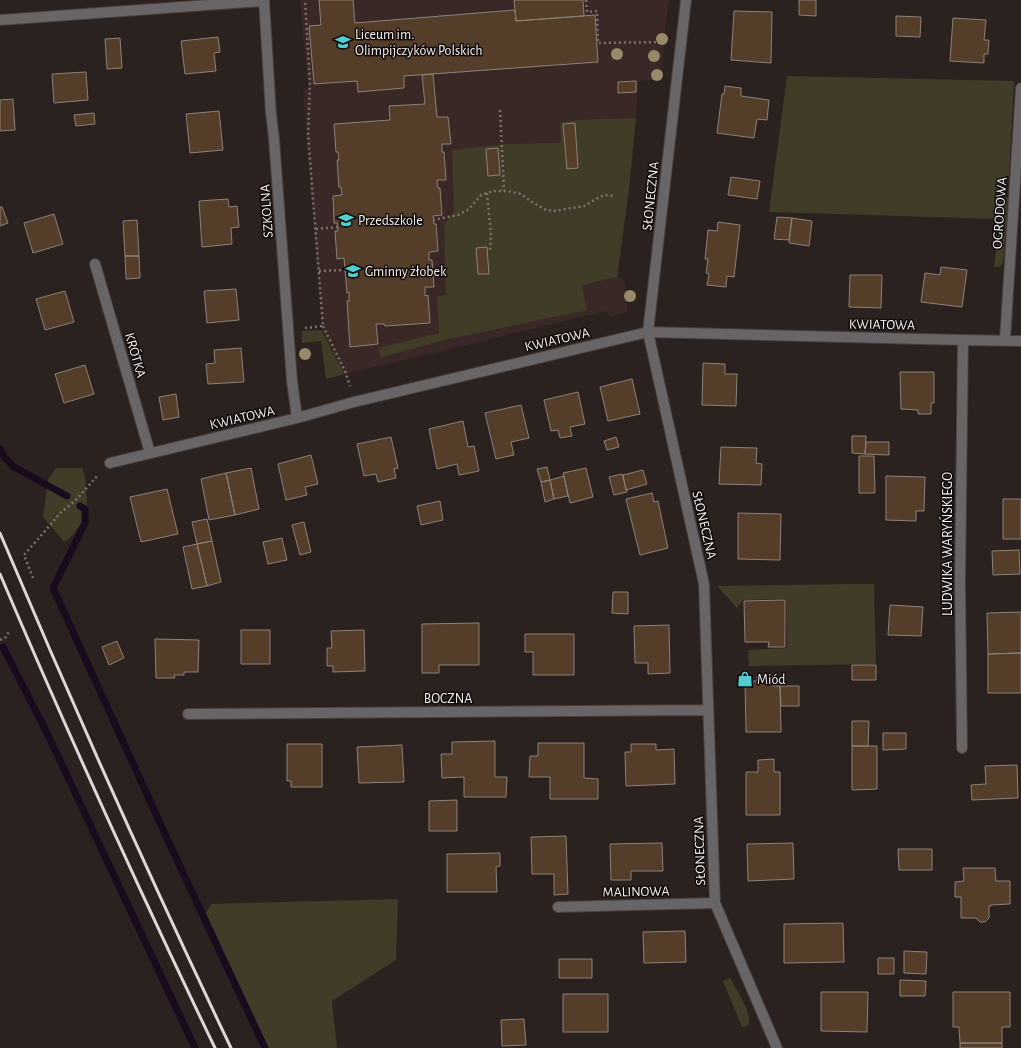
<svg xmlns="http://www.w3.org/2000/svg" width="1021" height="1048" font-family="'Alegreya Sans',sans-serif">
	<rect width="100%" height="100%" fill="#2b211f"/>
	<path fill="#392826" d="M300,0H669L664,39L662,79L639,81L629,189L618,277L625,281L627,301V311L611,317L606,311L326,379L303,90L308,88Z"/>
	<path fill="#413c28" d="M787,76L1014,81L1009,175L1003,179L1001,196L1008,198L1003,263L1000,267H994L1000,219L769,212Z
		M636,118L629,189L617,277L590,283L582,286L587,310L444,340L380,358L379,348L439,333L437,296L446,295L444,225L454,211L452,150L507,144L561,143L560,123L577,120Z
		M321,330L344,374L326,379L321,341L302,343V331Z
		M56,468H82L85,477L88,513L73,535L64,542L43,517L48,480Z
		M854,584H874L876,664L749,666L748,650L787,648L786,599L743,600L737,608L717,586Z
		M398,899L396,960L332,1001L337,1048H264L206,913L211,904Z
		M730,978C734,985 755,1018 748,1025C747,1026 744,1027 742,1027L723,981Z"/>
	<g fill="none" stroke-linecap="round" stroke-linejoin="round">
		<path stroke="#190a1e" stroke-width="7" d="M0,449L5,458L14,467L67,496
			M80,506L85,509V523L53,588L176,858L265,1048
			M3,647L48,735L195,1048"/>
	</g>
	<path fill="#543d29" stroke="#8b827a" d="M319,0H353L355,23L515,10L516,21L595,15L598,62L404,76V88L358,92L357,81L314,84L309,26L321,25Z
		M514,0H583L584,16L516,21Z
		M799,0H816V16L799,15Z
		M734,11L772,12L771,63L731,60Z
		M896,16L921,17L920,37L896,36Z
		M953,18L986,20L984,40H989L988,54H984V63L950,61Z
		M218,37L220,52L214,53L216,71L185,74L181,41Z
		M120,38L122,68L107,69L105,39Z
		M86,72L88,100L54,103L52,74Z
		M433,74L437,117H448L451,144H442V152H444L446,180H437L438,188H440L442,215L433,216L434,224H436L438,251L429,252V260H432L434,287H425V296L428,295L430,323L385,326L384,324H376L378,344L350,347L347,301H349V292L347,293L344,258L337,259L335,231H338L337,223H334L333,196L342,195L341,187H339L337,160H339L338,152H336L334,124L390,120L389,106L425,104L422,75Z
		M636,81V92L618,93V82Z
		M725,86L741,88V96L769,100L767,120L757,119L754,138L717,133L722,94H724Z
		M13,99L15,130L0,131V100Z
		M219,111L223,150L190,153L186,114Z
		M94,113L95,124L76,126L74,115Z
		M575,123L578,168L567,169L563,124Z
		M498,148L500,175L488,176L486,149Z
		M731,177L760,181L757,199L728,195Z
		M228,199L229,207L237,206L239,227L231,228L232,244L202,247L199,201Z
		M0,207H2L8,223L0,226Z
		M54,214L63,244L33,253L24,223Z
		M777,217L792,218L789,240L774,239Z
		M792,218L812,221L809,246L789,243Z
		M137,220L139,256H125L123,221Z
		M718,222L740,225L734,277L727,276L726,287L707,285L709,274L706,273L708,259H705L708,230L717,231Z
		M487,247L489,274H478L476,248Z
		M125,256H139L140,278L126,279Z
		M941,267L967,270L962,307L921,302L925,273L940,275Z
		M850,275H882L881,308L849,307Z
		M236,289L239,320L207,323L204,291Z
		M65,291L74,322L45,330L36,299Z
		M241,348L244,382L208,384L206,364L215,363L214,350Z
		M703,363L725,364V374H737L736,406L702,405Z
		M85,365L94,394L64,403L55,374Z
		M900,372H934V403H931V414H918V410L901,409Z
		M632,379L640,414L608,421L600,387Z
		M578,392L585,424L570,427L572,436L560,438L558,430L551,431L544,400Z
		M176,394L179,417L163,420L159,397Z
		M521,405L529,438L511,442L514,455L496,459L485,413Z
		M463,421L468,447L474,446L479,471L459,475L457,464L437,469L429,429Z
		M852,436H866L865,454L852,453Z
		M391,437L398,468L394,469L396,478L378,482L376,474L364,476L357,444Z
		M616,437L619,447L607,450L604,441Z
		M866,442H889V455L865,454Z
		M721,447L757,448L756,463L762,464L761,485L719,484Z
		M311,455L318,484L305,487L307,495L286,500L278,464Z
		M859,456H874L875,493H859Z
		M547,467L550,480L541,482L537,469Z
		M251,468L259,509L235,515L226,473Z
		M586,468L593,497L570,503L563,473Z
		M643,470L647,484L626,490L623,475Z
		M226,473L235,515L209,520L201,479Z
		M622,474L627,492L614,495L609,477Z
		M564,476L568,496L554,499L550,480Z
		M886,476L925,477L924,511H916V521L886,520Z
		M550,480L554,499L545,502L541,482Z
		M167,489L178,534L141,542L130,497Z
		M652,493L654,502L658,501L668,548L640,555L626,499Z
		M1003,499H1021V539H1003Z
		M440,501L443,520L421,525L417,506Z
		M738,513L781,514L780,560L738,559Z
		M207,519L212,541L197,544L192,522Z
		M304,522L311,552L300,555L292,525Z
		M282,538L287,560L268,564L263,542Z
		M212,541L221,582L207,586L197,544Z
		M197,544L207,586L192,589L183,547Z
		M1019,550L1020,574L993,575L992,551Z
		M613,592H628V614L612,613Z
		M785,600V647H768L769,642H745L744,601Z
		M890,605L923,607L921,636L888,635Z
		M1021,612V653L988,654L987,613Z
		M479,623V665H439V673H422V624Z
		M669,625L670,673L648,674V663H635L634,626Z
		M241,630H270V664H241Z
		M364,630L365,671L333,672V666H327V648H332L331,631Z
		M525,634H574V675H533V652H525Z
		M155,639L199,640L198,672H184V675H174L175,678H156Z
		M117,641L124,658L109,665L102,647Z
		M1021,653V693H988V654Z
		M852,665H876V680H852Z
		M757,676H773L774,686H780L781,732H746L745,681H757Z
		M780,686H799V706H781Z
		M852,721H869L868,746H852Z
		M883,733H906V749L883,750Z
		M495,741V777H507L506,797H464V777L442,778L441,754H452V742Z
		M538,743H584V778L598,779V799H550V777H529L530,756H538Z
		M287,744H322V787H291V781H287Z
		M631,744H656V750L674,749L675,784L626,786L625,752H631Z
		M402,745L404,782L359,783L357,747Z
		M852,746H877V789L852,790Z
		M774,759V772H780V815H746V772H758V760Z
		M1017,765L1018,798L972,800L971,785L986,784L985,766Z
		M457,800V831H429V801Z
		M566,836L568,894L554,895V874H532L531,837Z
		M662,843L663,871H631V880H611L610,844Z
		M793,843L794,879L748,881L747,844Z
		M898,849H932V870H899Z
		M500,853V866L496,867L497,892H447V854Z
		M963,868H995L996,881H1010V904L991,905V906H989V918L985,922H980L976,918H961V897H955V882L964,881Z
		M843,923L844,962L784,963V924Z
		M685,931L686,962L644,963L643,932Z
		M904,951L927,952L926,974L904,973Z
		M878,958H894V974H878Z
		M559,959H592V978H559Z
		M900,980L926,981L925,996H900Z
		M821,992H868L867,1032L821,1031Z
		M953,992H1010V1027H1002V1043H960L959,1027H953Z
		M563,994H608V1032H563Z
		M524,1019L526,1045L502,1046L501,1020Z
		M960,1043H1002V1048H960Z"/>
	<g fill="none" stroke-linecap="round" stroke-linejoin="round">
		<defs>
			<path id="street" d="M264,0L271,114L274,139L292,381L297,418
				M686,0L648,332L704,584L715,903L777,1048
				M0,20L264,1
				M95,264L150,453
				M1005,340L1021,88
				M110,463L297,418L354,402L648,332L963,340L1021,341
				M188,714L708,710
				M962,748L960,582L963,340
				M558,907L715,903"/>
		</defs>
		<use href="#street" stroke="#483e3c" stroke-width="12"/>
		<path stroke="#7b7270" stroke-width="2.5" stroke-dasharray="2 3" stroke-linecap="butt" d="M586,0L587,12L597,11L598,43L665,42
			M500,110L504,191
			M487,193L491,234L490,251
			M433,220L458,215L469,209L481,195L493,191H507L521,194L532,202L546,210L554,211L584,206L598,198L605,195L613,196
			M316,229L338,227
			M319,271L345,270
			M323,326L345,371L350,386
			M305,328L323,326L308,135L310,82L305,0
			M33,578L24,555L52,523L59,514L77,499L98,475
			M0,640L6,637L10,630"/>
		<use href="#street" stroke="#696466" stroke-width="10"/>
		<path stroke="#dfd7d6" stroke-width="3" d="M0,533C73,706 150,878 231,1048
			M0,574C68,734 140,892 215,1048"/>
	</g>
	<g fill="#978a6a">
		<circle cx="662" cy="39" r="6"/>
		<circle cx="617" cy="54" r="6"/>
		<circle cx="654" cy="56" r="6"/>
		<circle cx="657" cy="75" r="6"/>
		<circle cx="630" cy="296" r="6"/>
		<circle cx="305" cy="354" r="6"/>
	</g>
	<defs>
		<symbol id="school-bare" viewBox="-9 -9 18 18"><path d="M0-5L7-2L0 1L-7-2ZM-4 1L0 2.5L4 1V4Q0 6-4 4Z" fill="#52cdcf" stroke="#100b0b" stroke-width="2.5" paint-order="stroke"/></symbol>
		<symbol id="shop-bare" viewBox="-9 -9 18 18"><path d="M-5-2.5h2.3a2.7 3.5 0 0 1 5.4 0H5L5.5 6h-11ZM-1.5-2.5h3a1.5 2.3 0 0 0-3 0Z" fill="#52cdcf" stroke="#100b0b" stroke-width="2.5" paint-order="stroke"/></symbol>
	</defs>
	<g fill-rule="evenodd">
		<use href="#school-bare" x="332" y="31" width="22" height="22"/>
		<use href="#school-bare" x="335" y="209" width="22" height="22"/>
		<use href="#school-bare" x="342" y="260" width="22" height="22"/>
		<use href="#shop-bare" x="734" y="668" width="22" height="22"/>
	</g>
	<g text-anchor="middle" stroke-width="3" stroke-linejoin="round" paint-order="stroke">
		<g font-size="14" fill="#f8f1f0" stroke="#100b0b" text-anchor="start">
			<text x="355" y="39">Liceum im.<tspan x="355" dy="16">Olimpijczyków Polskich</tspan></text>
			<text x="358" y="225">Przedszkole</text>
			<text x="365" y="276">Gminny żłobek</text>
			<text x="757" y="684">Miód</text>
		</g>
		<g font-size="14" fill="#f8f1f0" stroke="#100b0b">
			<text transform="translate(650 196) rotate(-84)" y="5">SŁONECZNA</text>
			<text transform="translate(266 211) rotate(-94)" y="5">SZKOLNA</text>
			<text transform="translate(999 213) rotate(-86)" y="5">OGRODOWA</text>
			<text transform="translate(882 324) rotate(1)" y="5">KWIATOWA</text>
			<text transform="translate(557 339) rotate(-13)" y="5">KWIATOWA</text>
			<text transform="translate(136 355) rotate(74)" y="5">KRÓTKA</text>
			<text transform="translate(242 417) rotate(-13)" y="5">KWIATOWA</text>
			<text transform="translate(705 525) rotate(77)" y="5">SŁONECZNA</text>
			<text transform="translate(947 544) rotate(-90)" y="5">LUDWIKA WARYŃSKIEGO</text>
			<text x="448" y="703">BOCZNA</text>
			<text transform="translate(699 851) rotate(-92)" y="5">SŁONECZNA</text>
			<text transform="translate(636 891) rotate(-1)" y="5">MALINOWA</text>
		</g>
	</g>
</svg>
